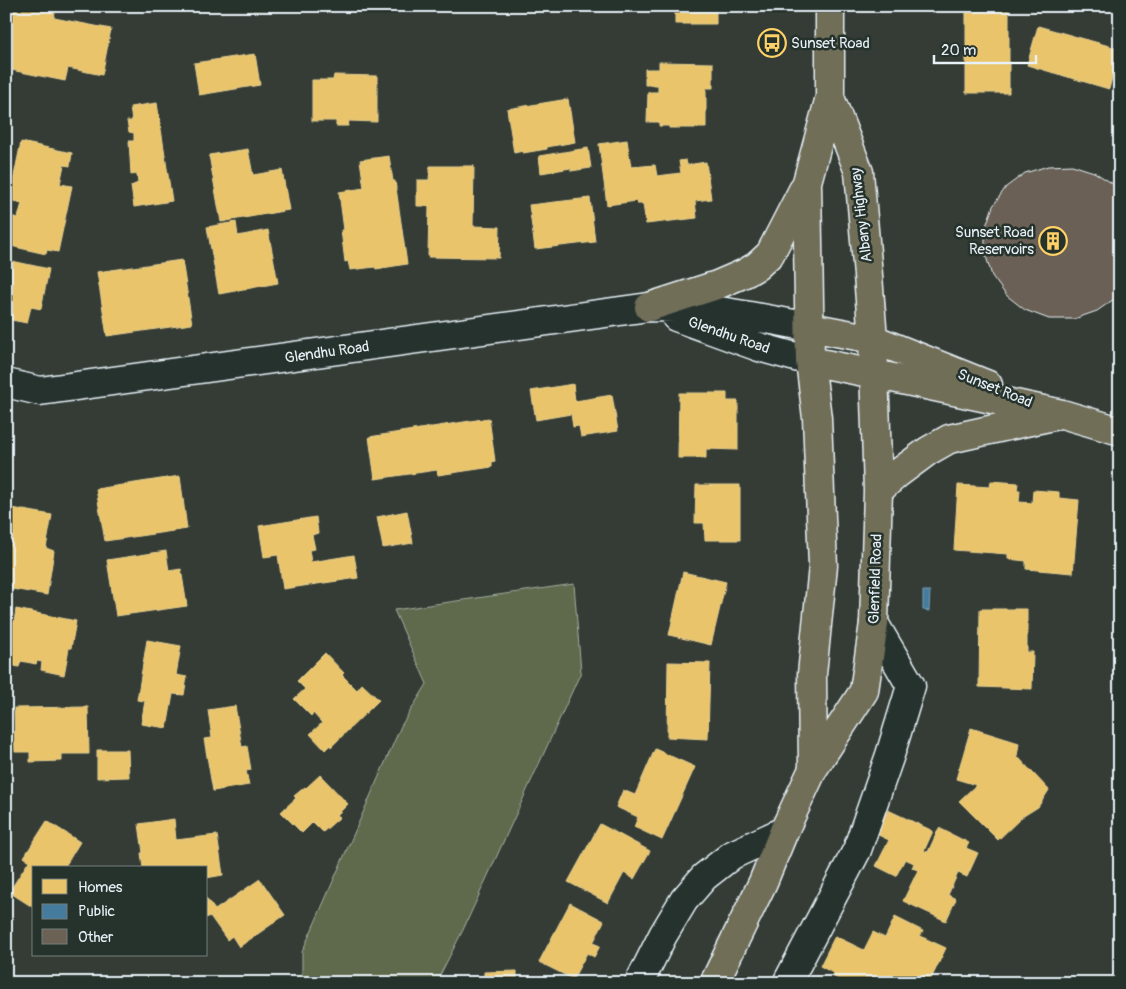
<svg xmlns="http://www.w3.org/2000/svg" width="1126" height="989" font-family="Pangolin,sans-serif">
	<rect width="100%" height="100%" fill="#343c35"/>
	<filter id="ink" filterUnits="userSpaceOnUse"><feTurbulence type="fractalNoise" baseFrequency=".02" numOctaves="2"/><feDisplacementMap in="SourceGraphic" scale="10" xChannelSelector="R" yChannelSelector="G"/><feConvolveMatrix kernelMatrix="1 2 1 2 8 2 1 2 1" color-interpolation-filters="sRGB"/></filter>
	<g filter="url(#ink)">
		<path fill="#5e6b4d" stroke="#a3aea2" d="M574,584L581,672L463,930L436,983H302V952L401,726L427,684L394,610Z"/>
		<path fill="#e9c46a" stroke="#e9d295" d="M23,6H56L54,18L111,29L102,75L68,68L65,81L6,69V21L10,22L13,9L22,11Z
			M253,6H286L287,9L253,10Z
			M349,6H371L349,10Z
			M558,6H613V11H558Z
			M675,6H716V24H675Z
			M966,8H1009V93H966Z
			M1038,26L1120,49L1109,89L1027,65Z
			M255,54L260,85L199,95L194,63Z
			M659,62L713,63V88H706V128H669V126H659V122H647L648,92H658V85H645V69H659Z
			M334,75L377,76V122L349,121L348,126H336V121H312V80H333Z
			M568,99L575,142L547,147V149L523,153V151L514,153L507,109Z
			M157,103L172,201L134,207L131,186L138,183L137,174L131,175L129,141H134V133L129,132L127,121H132L130,107Z
			M627,140L631,167L655,165L657,176L681,173L679,161L686,160L687,165L706,162L711,199L695,201L697,218L646,224L643,204H637V201L607,205L599,144Z
			M21,142L72,153L70,166L64,165L60,184L72,186L58,252L47,250L46,254L6,245V215L18,218L22,203L9,200Z
			M588,148L591,168L571,171V168L541,173L539,156Z
			M248,149L253,175L282,170L289,210L221,222L209,155Z
			M389,156L393,181H395L407,264L376,269L375,267L350,270L348,261L345,262L341,230H344L339,192L364,188L360,160Z
			M430,166H474L473,226L500,227L499,258L428,257L429,206H417V180H429Z
			M590,198L595,242L535,249L529,205Z
			M236,222L238,236L268,230L278,283L219,294L207,227Z
			M182,260L192,324L107,336L97,272Z
			M12,261L49,269L41,309L31,307L27,323L6,319V268L10,269Z
			M573,384L575,401L612,395L618,431L581,437L579,426L573,427L571,414L536,420L531,391Z
			M679,393H727V401H738V450L706,449V458H678Z
			M489,418L495,461L492,462V467L438,475L437,470L375,479L369,437Z
			M180,476L187,529L105,541L96,489Z
			M991,481L1018,483L1017,490H1020L1019,502L1032,503L1033,490L1059,492V498L1079,500L1073,573L1026,569V561L1008,559V554L954,550L958,485L990,487Z
			M696,485H740V540H705L704,523H695Z
			M6,507L52,515L46,548L54,551L47,595L6,588Z
			M407,511L413,543L383,548L377,517Z
			M316,517L318,533L312,535L315,549L309,550L311,562L354,555L358,578L283,589L278,555L264,557L259,526Z
			M166,551L169,571L181,569L187,606L116,616L107,560Z
			M683,572L726,582L711,645L669,635Z
			M16,609L76,621L71,648H69L64,675L41,670L42,662L37,661L36,664L21,661L19,667L6,664V620L14,622Z
			M980,609H1027V652H1033L1032,689L979,687Z
			M147,640L181,646L176,675L187,677L184,695L173,694L167,728L141,724L145,701L137,700Z
			M325,653L344,673L342,675L357,690L362,684L379,700L331,747L330,745L325,750L310,734L322,723L313,713L311,716L294,699L305,689L297,681Z
			M668,662L710,663L708,739L667,737Z
			M235,706L242,747L247,746L251,770L246,771L249,785L213,791L204,739L212,738L208,710Z
			M88,707L89,754H62V761L30,762V752H15L14,708Z
			M971,728L1019,743L1017,756L1049,790L1038,807L1022,817L998,840L959,801L976,785L956,779Z
			M655,749L695,767L662,840L634,827L638,817L616,807L623,790L635,795Z
			M97,750H128L129,777L97,778Z
			M320,775L348,804L337,815L340,817L323,832L313,822L302,833L281,812L296,798L294,796L305,787L306,788Z
			M888,810L933,831L924,851L928,852L939,828L969,843L966,848L978,853L967,877L958,873L948,895L956,899L946,921L903,901L918,870L912,868L914,863L905,859L896,876L876,866L889,840L876,834Z
			M174,819L176,840L217,835L223,875L206,878V868H143L141,853H143L139,824Z
			M47,821L80,842L64,868H34V908L9,892L29,861L24,857Z
			M600,824L650,851L634,879L624,873L608,903L568,882Z
			M260,879L285,915L239,947L232,936L227,940L210,916L206,918V898L215,910Z
			M570,903L604,921L593,943L600,946L594,957L587,953L573,979L539,962Z
			M895,917L923,931L920,936L946,948L929,983H899L893,980L892,983H864L859,980L858,983H846L832,976L833,973L820,966L835,936L864,950L873,932L885,938Z
			M517,971V979L521,983H484V972Z
			M242,977L252,983H239Z"/>
		<path fill="#457b9d" stroke="#769eb8" d="M923,591H930L929,611L923,610Z"/>
		<path fill="#6b6154" stroke="#e8f1f8" d="M1072,165L1094,172L1115,185L1120,191V293L1117,297L1097,311L1074,319H1049L1025,310L1006,295L992,276L985,253V229L993,206L1006,187L1025,173L1048,166Z"/>
		<g fill="none" stroke-linecap="round" stroke-linejoin="round">
			<defs>
				<path id="minor" d="M676,317L759,347L810,361
					M6,383L40,391L649,307L701,308L750,316L810,327
					M639,983L663,935L684,900L704,877L732,855L784,831
					M787,983L857,850L890,755L911,686L874,623"/>
				<path id="major" d="M649,307L717,285L745,273L757,266L770,254L805,186
					M810,327L873,339L988,385
					M810,361L874,374L1062,414L1120,431
					M878,491L897,474L928,451L949,439L1053,416
					M813,769L812,674L823,566L817,418L810,361L807,182L830,97V6
					M714,983L763,882L784,831L813,769L864,691L874,623L878,491L873,339L868,275L859,172L830,97"/>
			</defs>
			<use href="#minor" stroke="#e8f1f8" stroke-width="31"/>
			<use href="#major" stroke="#e8f1f8" stroke-width="31"/>
			<use href="#minor" stroke="#26332d" stroke-width="28"/>
			<use href="#major" stroke="#716e59" stroke-width="28"/>
		</g>
	</g>
	<defs>
		<symbol id="bus-ring" viewBox="-11 -11 22 22"><circle r="9.5" fill="#26332d" stroke="#ffd166" stroke-width="1.5"/><path d="M-5-6H5V4H4V6H2V4H-2V6H-4V4H-5ZM-3.5-4V0h7V-4ZM-3.5 1.2v1.5H-2V1.2ZM2 1.2v1.5H3.5V1.2Z" fill="#ffd166"/></symbol>
		<symbol id="building-ring" viewBox="-11 -11 22 22"><circle r="9.5" fill="#26332d" stroke="#ffd166" stroke-width="1.5"/><path d="M-4-6H4V6H1V3H-1V6H-4ZM-2.5-4.3h1.7v1.8h-1.7ZM.8-4.3h1.7v1.8H.8ZM-2.5-1h1.7V.8h-1.7ZM.8-1h1.7V.8H.8Z" fill="#ffd166"/></symbol>
	</defs>
	<g fill-rule="evenodd">
		<use href="#bus-ring" x="756" y="27" width="32" height="32"/>
		<use href="#building-ring" x="1037" y="225" width="32" height="32"/>
	</g>
	<g text-anchor="middle" stroke-width="5" stroke-linejoin="round" paint-order="stroke">
		<g font-size="15" fill="#e8f1f8" stroke="#26332d" text-anchor="start">
			<text x="791" y="48">Sunset Road</text>
			<text x="1034" y="237" text-anchor="end">Sunset Road<tspan x="1034" dy="17">Reservoirs</tspan></text>
		</g>
		<g font-size="15" fill="#e8f1f8" stroke="#26332d">
			<text transform="translate(861 215) rotate(-97)" y="5">Albany Highway</text>
			<text transform="translate(729 335) rotate(19)" y="5">Glendhu Road</text>
			<text transform="translate(327 352) rotate(-8)" y="5">Glendhu Road</text>
			<text transform="translate(995 388) rotate(22)" y="5">Sunset Road</text>
			<text transform="translate(875 579) rotate(-88)" y="5">Glenfield Road</text>
		</g>
	</g>
	<rect width="1126" height="989" fill="none" stroke="#26332d" stroke-width="25"/>
	<rect x="12" y="12" width="1101" height="964" fill="none" stroke="#e8f1f8" stroke-width="2" filter="url(#ink)"/>
	<rect x="32" y="866" width="175" height="90" fill="#26332d" stroke="#747f7e"/>
	<rect x="42" y="879" width="25" height="15" fill="#e9c46a" stroke="#747f7e"/>
	<text x="78" y="892" font-size="15" fill="#e8f1f8">Homes</text>
	<rect x="42" y="904" width="25" height="15" fill="#457b9d" stroke="#747f7e"/>
	<text x="78" y="916" font-size="15" fill="#e8f1f8">Public</text>
	<rect x="42" y="929" width="25" height="15" fill="#6b6154" stroke="#747f7e"/>
	<text x="78" y="942" font-size="15" fill="#e8f1f8">Other</text>
	<path d="M934 55v8h102v-8" fill="none" stroke="#e8f1f8" stroke-width="2.5"/>
	<text x="941" y="55" font-size="15" fill="#e8f1f8" stroke="#26332d" stroke-width="4" paint-order="stroke">20 m</text>
</svg>
